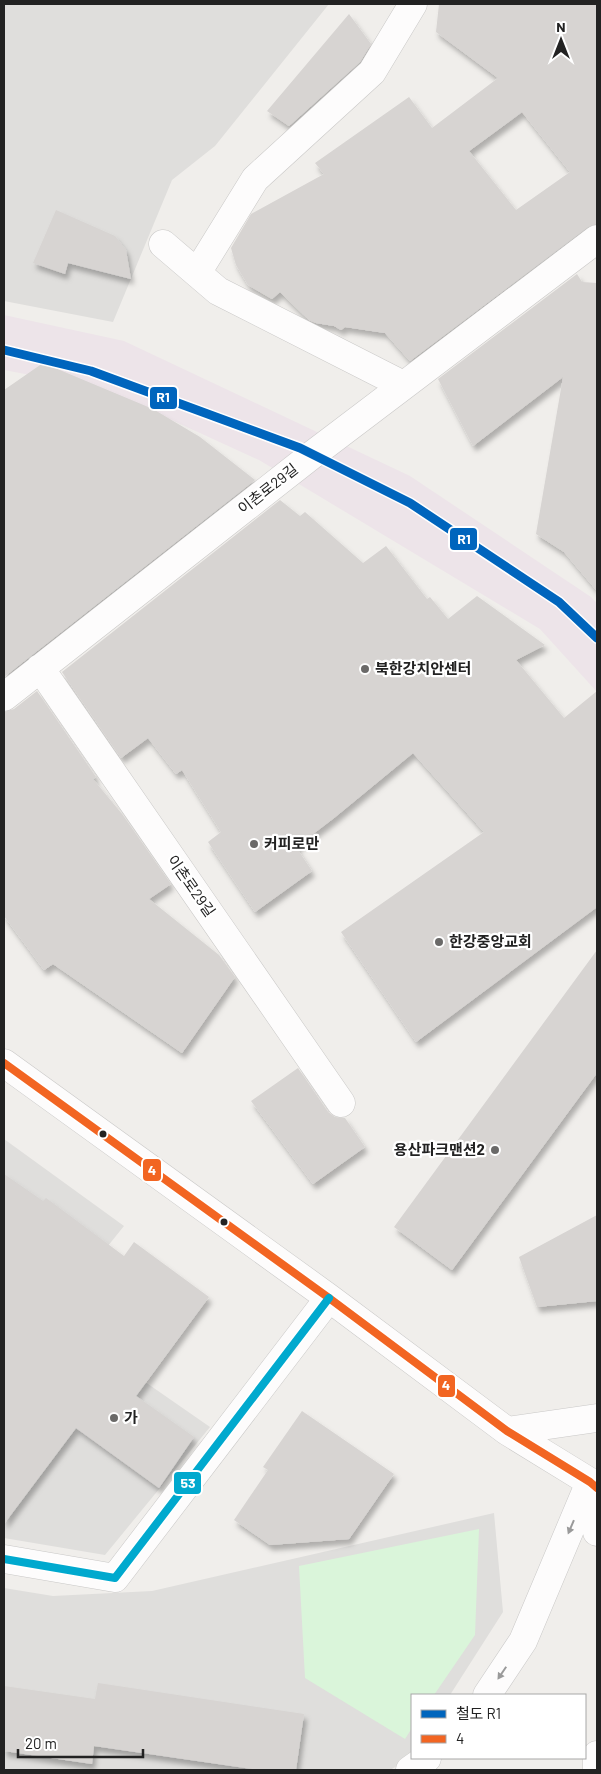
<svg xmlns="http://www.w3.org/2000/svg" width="601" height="1774" font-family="Barlow,'Noto Sans KR',sans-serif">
	<defs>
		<filter id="shadow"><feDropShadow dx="3" dy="5.5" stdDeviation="2.5" flood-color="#0004"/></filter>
	</defs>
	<rect width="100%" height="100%" fill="#f0eeeb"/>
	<path fill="#dfdedc" d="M4,4H329L215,146L172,180L113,322L4,301Z
		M4,1139L124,1226L4,1375Z
		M63,1325L210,1427L105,1555L4,1538V1406Z
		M494,1513L503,1612L450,1695H412V1753L408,1760L390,1770H4V1588L53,1596L152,1591Z"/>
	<path fill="#ede4e9" d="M4,315L124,341L410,476L591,597L597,603V692L540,629L259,460L104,389L4,370Z"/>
	<path fill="#daf5da" d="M479,1529L475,1635L434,1695H412V1728L405,1739L305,1678L299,1566Z"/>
	<path fill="#d7d4d2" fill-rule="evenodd" filter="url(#shadow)" d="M439,4H597V224L588,227L410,361L385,333L345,327L341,330L334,326L316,323L309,320L280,292L272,299L248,285L236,265L231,248L251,214L324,174L315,163L409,97L432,128L498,78L436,32ZM522,112L570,172L516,210L469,151Z
		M349,14L371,44L360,62L289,126L267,111Z
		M56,210L115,236L126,250L131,279L68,263L65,274L33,263Z
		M577,274L582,282L597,283V591L564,552L536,534L563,377L473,446L438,379Z
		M43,363L153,409L200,437L255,480L4,677V390Z
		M280,500L300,516L305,512L363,563L386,546L427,599L430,597L448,619L477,596L545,645L516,660L564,718L597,691V907L416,1042L341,932L484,832L413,753L334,818L296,847L312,871L255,912L208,842L221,832L182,770L176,774L148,738L121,758L62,672Z
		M37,691L96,777L93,779L122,814L171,884L149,899L219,955L235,977L182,1053L53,964L44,970L4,916V712L14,709Z
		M597,950V1073L452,1270L394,1227Z
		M298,1068L328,1112L335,1117L345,1118L365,1147L313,1184L251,1101Z
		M4,1174L43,1201L46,1198L124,1256L134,1242L209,1297L136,1396L194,1437L159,1488L76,1428L4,1524Z
		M597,1215V1301L537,1307L519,1257Z
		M302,1411L394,1474L349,1539L270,1545L234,1520L268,1470L263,1467Z
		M98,1683L304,1714L296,1770H259L94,1746L92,1764L4,1751V1686L95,1699Z"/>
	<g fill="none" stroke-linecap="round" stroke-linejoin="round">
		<defs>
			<path id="minor" d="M163,244L218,291L403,385
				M197,273L255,179L372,72L413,4
				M40,668L341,1103
				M4,697L312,455L597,239
				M4,1063L329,1298L507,1431L590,1482L597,1488
				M507,1431L597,1418
				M590,1482L597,1532
				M4,1559L115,1578L329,1298
				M487,1695L523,1641L590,1482
				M410,1770L427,1758
				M597,1770V1755"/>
		</defs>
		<use href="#minor" stroke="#c9c8c7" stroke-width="29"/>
		<use href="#minor" stroke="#fdfcfc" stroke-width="28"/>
		<defs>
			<path id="bus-1" d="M4,1063L329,1298L507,1431L590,1482L597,1488"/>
			<path id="bus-2" d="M4,1559L115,1578L329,1298"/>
		</defs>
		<use href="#bus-1" stroke="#fff" stroke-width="11"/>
		<use href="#bus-2" stroke="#fff" stroke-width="11"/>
		<use href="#bus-1" stroke="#f26522" stroke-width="8"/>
		<use href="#bus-2" stroke="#00a9ce" stroke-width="8"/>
		<defs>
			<path id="rail-1" d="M4,350L91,371L300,448L410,503L559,602L597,638"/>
		</defs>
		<use href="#rail-1" stroke="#fff" stroke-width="12"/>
		<use href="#rail-1" stroke="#0065bd" stroke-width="9"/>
	</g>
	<defs><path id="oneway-solid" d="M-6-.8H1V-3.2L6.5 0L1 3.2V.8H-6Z" transform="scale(1.25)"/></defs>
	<g fill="#9a9a9a">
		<use href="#oneway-solid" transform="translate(571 1527) rotate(113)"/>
		<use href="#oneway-solid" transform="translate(502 1673) rotate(124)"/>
	</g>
	<g fill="#6a6968" stroke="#fff" stroke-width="2">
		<circle cx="365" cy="669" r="5"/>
		<circle cx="254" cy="844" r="5"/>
		<circle cx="439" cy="942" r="5"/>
		<circle cx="495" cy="1150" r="5"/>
		<circle cx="114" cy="1418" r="5"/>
	</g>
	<g fill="#222" stroke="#fff" stroke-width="2">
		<circle cx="103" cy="1134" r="4.5"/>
		<circle cx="224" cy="1222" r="4.5"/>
	</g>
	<g text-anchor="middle" stroke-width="4.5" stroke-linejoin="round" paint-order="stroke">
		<g font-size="15" fill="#222" stroke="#fff">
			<text transform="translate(268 489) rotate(-38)" y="5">이촌로29길</text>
			<text transform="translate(191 886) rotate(55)" y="5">이촌로29길</text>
		</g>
		<g font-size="15" font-weight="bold" fill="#222" stroke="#fff" text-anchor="start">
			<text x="375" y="674">북한강치안센터</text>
			<text x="264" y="849">커피로만</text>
			<text x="449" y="947">한강중앙교회</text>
			<text x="485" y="1155" text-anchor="end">용산파크맨션2</text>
			<text x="124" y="1423">가</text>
		</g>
	</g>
	<g stroke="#fff" stroke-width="2">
		<rect x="149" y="386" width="29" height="24" rx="5" fill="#0065bd"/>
		<rect x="449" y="527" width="29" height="24" rx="5" fill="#0065bd"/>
		<rect x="142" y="1158" width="20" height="24" rx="5" fill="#f26522"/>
		<rect x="437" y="1374" width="19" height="24" rx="5" fill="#f26522"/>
		<rect x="173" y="1471" width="29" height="24" rx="5" fill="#00a9ce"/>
	</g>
	<g font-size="14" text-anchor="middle" font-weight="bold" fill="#fff">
		<text x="163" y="402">R1</text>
		<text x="464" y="544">R1</text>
		<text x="152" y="1175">4</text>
		<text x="446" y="1390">4</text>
		<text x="188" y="1488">53</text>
	</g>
	<rect width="601" height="1774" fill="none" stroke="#222222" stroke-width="10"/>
	<rect x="411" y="1694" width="175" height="65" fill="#ffffff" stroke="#a7a7a7"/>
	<rect x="421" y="1710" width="25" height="8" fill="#0065bd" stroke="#a7a7a7"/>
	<text x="456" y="1719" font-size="15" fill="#222222">철도 R1</text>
	<rect x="421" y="1735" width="25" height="8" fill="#f26522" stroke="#a7a7a7"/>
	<text x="456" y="1744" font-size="15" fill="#222222">4</text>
	<g transform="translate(561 40)" stroke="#ffffff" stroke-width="4" paint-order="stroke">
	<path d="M0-4L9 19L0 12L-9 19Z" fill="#222222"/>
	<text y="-8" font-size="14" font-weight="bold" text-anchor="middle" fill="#222222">N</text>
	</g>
	<path d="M18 1749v8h125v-8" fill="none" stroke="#222222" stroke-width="2.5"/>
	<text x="25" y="1749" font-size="15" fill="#222222" stroke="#ffffff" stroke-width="4" paint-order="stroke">20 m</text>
</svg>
